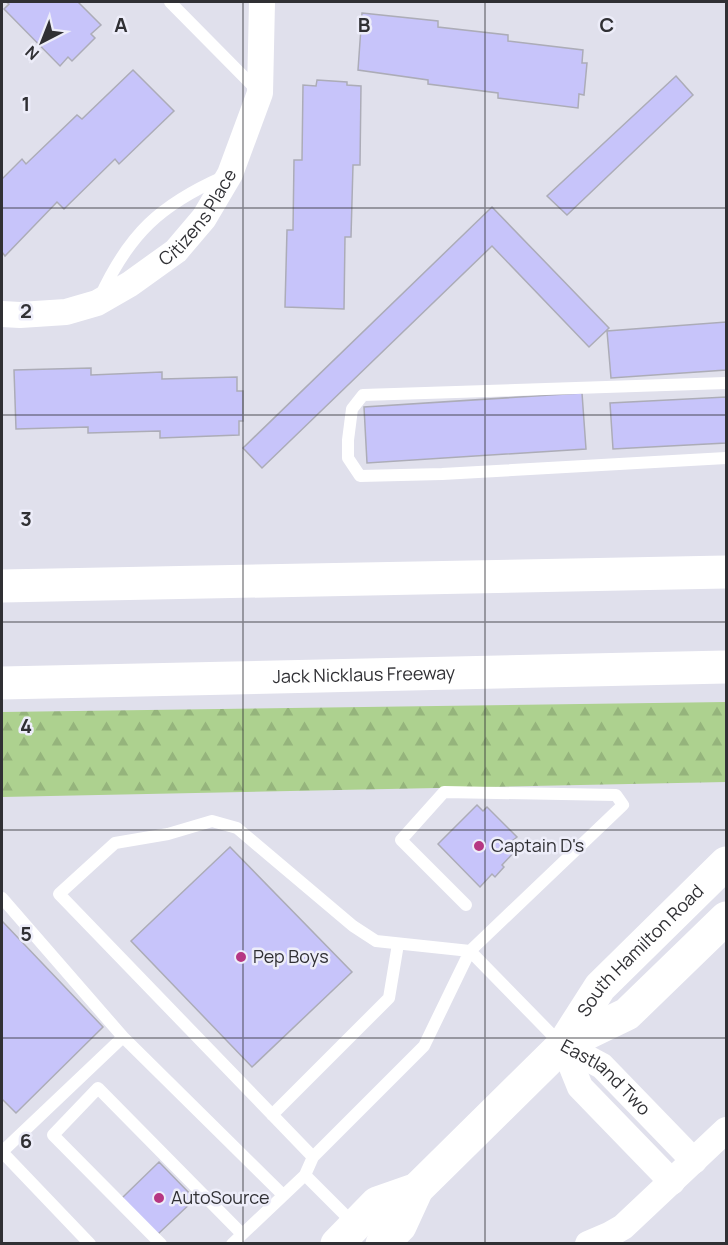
<svg xmlns="http://www.w3.org/2000/svg" width="728" height="1245" font-family="Manrope,sans-serif">
	<defs>
		<pattern id="forest-firs" width="22" height="20" patternUnits="userSpaceOnUse" patternTransform="scale(1.5)"><rect width="22" height="20" fill="#add18f"/><path d="M5 1l3.5 6h-7zM16 11l3.5 6h-7z" fill="#95b47c"/></pattern>
	</defs>
	<rect width="100%" height="100%" fill="#e0e0ec"/>
	<path fill="url(#forest-firs)" d="M726,702V782L2,797V712Z"/>
	<path fill="#c7c4fa" stroke="#acacb7" stroke-width="1.5" d="M6,2H78L101,25L91,34L95,38L72,61L68,57L60,66L4,9L9,4Z
		M362,13L438,21V27L508,35V41L583,50L582,63H587L584,95L579,94L578,108L498,98V93L428,84V80L358,70Z
		M133,70L174,111L119,164L115,159L64,209L57,202L5,256L2,252V179L22,159L26,164L77,115L82,119Z
		M676,76L693,95L567,215L547,196Z
		M317,80L347,82V85L361,86L360,165H353L351,237H345L344,309L285,307L287,230H293L294,160H302L303,85L316,86Z
		M492,207L609,328L589,347L492,246L262,468L243,448Z
		M726,322V370L611,378L607,331Z
		M91,368V375L162,372V379L237,377V391H243V421H239V435L160,438V431L88,433V427L16,429L14,370Z
		M582,393L586,449L367,463L364,407Z
		M726,397V443L613,449L610,403Z
		M477,805L483,811L487,807L517,837L512,841L519,847L502,865L504,867L495,877L492,874L480,887L438,844Z
		M230,847L352,972L252,1067L131,941Z
		M2,921L103,1027L16,1113L2,1099Z
		M159,1162L195,1199L158,1234L122,1198Z"/>
	<g fill="none" stroke-linecap="round" stroke-linejoin="round">
		<path stroke="#fff" stroke-width="12" d="M170,2L258,91
			M100,297C129,234 160,205 223,177
			M726,383L363,395L352,409L348,440V458L360,476L442,474L726,458
			M2,898L123,1037L2,1152
			M123,1037L283,1195
			M272,1115L389,998L398,944
			M2,1152L90,1244
			M313,1157L59,894L115,843L168,834L212,821L237,828L353,926L376,941L470,951L561,1044
			M305,1175L355,1225
			M161,1244L53,1135L98,1088L242,1234
			M232,1244L305,1175L313,1157L424,1046L470,951L623,805L616,795L444,792L401,840L466,905"/>
		<g stroke="#fff" stroke-width="26">
			<path id="s1" d="M2,314L20,315L66,312L97,303L130,284L176,251L204,218L230,174L260,93L262,2"/>
			<path d="M563,1045L580,1087L672,1182"/>
			<path id="s2" d="M563,1045L602,1066L694,1161"/>
			<path d="M588,1244L609,1235L623,1227L726,1130"/>
		</g>
		<g stroke="#fff" stroke-width="33">
			<path d="M563,1045L627,1014L726,918"/>
			<path d="M337,1244L377,1203L417,1189"/>
			<path id="s3" d="M382,1244L400,1226L417,1189L563,1045L600,987L726,863"/>
		</g>
		<g stroke="#fff" stroke-width="33">
			<path d="M2,586L726,572"/>
			<path id="s4" d="M2,683L726,667"/>
		</g>
	</g>
	<path fill="none" stroke="#303034" stroke-width="1.5" stroke-opacity="0.55" d="M243,2V1244M485,2V1244M2,208H726M2,415H726M2,622H726M2,830H726M2,1038H726"/>
	<g fill="#b63783" stroke="#ededf9" stroke-width="2">
		<circle cx="479" cy="846" r="6"/>
		<circle cx="241" cy="957" r="6"/>
		<circle cx="159" cy="1198" r="6"/>
	</g>
	<g text-anchor="middle" stroke-width="5" stroke-linejoin="round" paint-order="stroke">
		<g font-size="18" fill="#303034" stroke="#ededf9">
			<text dy="6" stroke="none"><textPath href="#s1" startOffset="231">Citizens Place</textPath></text>
			<text dy="6" stroke="none"><textPath href="#s4" startOffset="362">Jack Nicklaus Freeway</textPath></text>
			<text dy="6" stroke="none"><textPath href="#s3" startOffset="394">South Hamilton Road</textPath></text>
			<text dy="6" stroke="none"><textPath href="#s2" startOffset="54">Eastland Two</textPath></text>
		</g>
		<g font-size="18" fill="#303034" stroke="#ededf9" text-anchor="start">
			<text x="491" y="852">Captain D's</text>
			<text x="253" y="963">Pep Boys</text>
			<text x="171" y="1204">AutoSource</text>
		</g>
	</g>
	<g font-size="20" text-anchor="middle" font-weight="bold" fill="#303034" stroke="#ededf9" stroke-width="5" stroke-linejoin="round" paint-order="stroke">
		<text x="121" y="32">A</text>
		<text x="364" y="32">B</text>
		<text x="607" y="32">C</text>
		<text x="26" y="111">1</text>
		<text x="26" y="318">2</text>
		<text x="26" y="526">3</text>
		<text x="26" y="733">4</text>
		<text x="26" y="941">5</text>
		<text x="26" y="1148">6</text>
	</g>
	<rect width="728" height="1245" fill="none" stroke="#303034" stroke-width="6"/>
	<g transform="translate(42 42) rotate(222)" stroke="#ededf9" stroke-width="4.5" paint-order="stroke">
	<path d="M0-4.5L10 22L0 15L-10 22Z" fill="#303034"/>
	<text y="-9" font-size="16" font-weight="bold" text-anchor="middle" fill="#303034">N</text>
	</g>
</svg>
